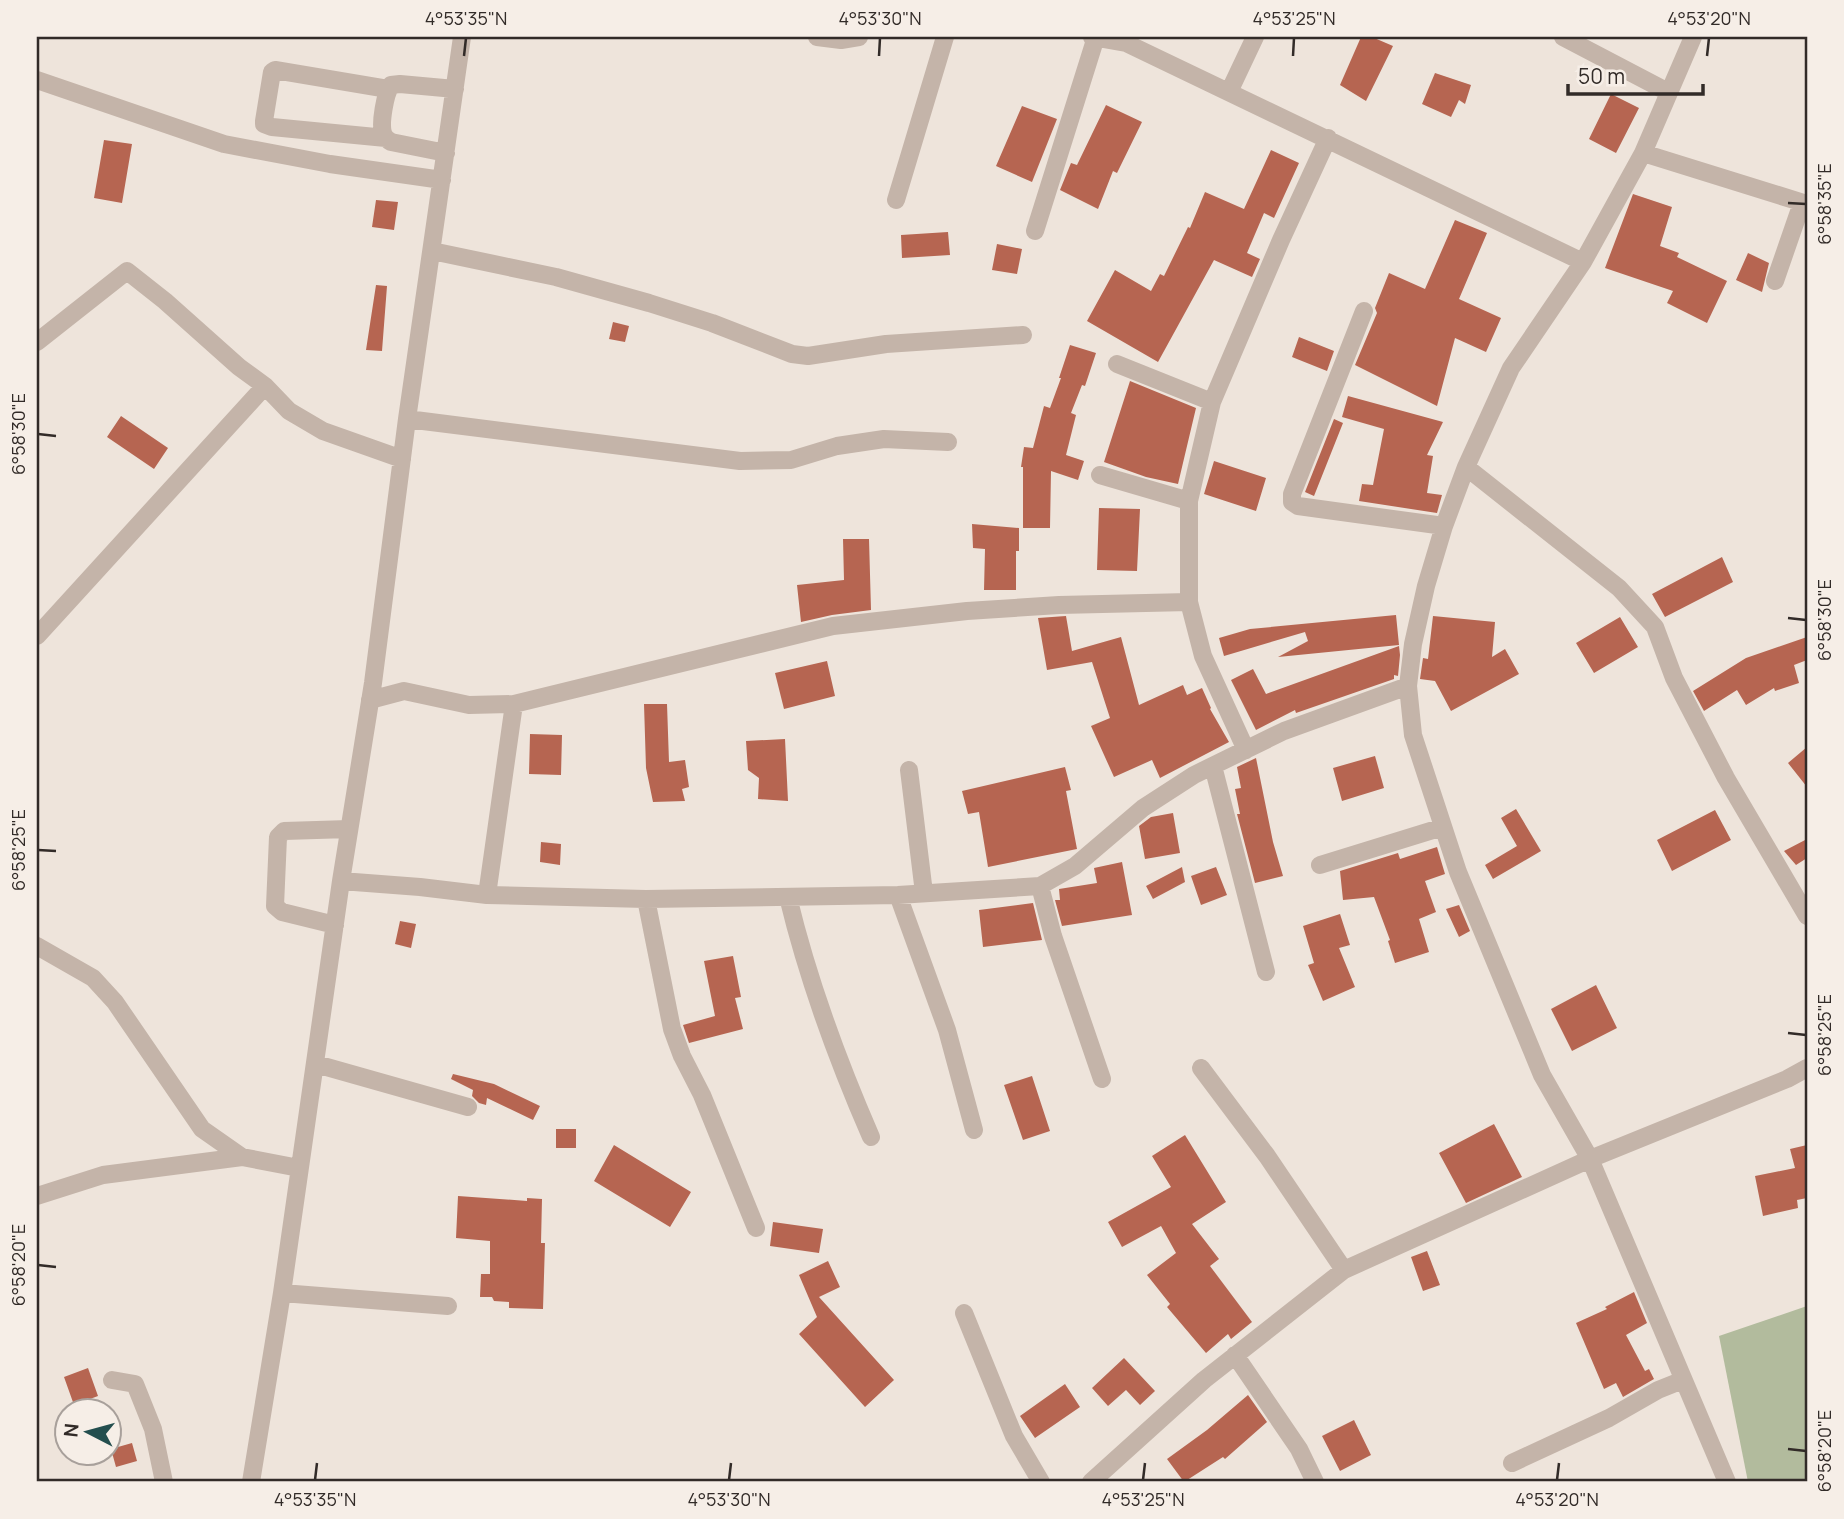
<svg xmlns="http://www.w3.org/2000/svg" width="1844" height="1519" font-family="Manrope,sans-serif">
	<rect width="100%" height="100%" fill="#eee4db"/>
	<path fill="#b2bb9d" d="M1807,1306V1482H1748L1719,1336Z"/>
	<path fill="#b66551" d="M1361,37H1372L1393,46L1366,101L1340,85Z
		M1435,73L1471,85L1465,104L1459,100L1451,117L1422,104Z
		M1611,94L1639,108L1616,153L1589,139Z
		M1106,105L1142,122L1117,173L1113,171L1098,209L1060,190L1071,163L1077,165Z
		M1022,106L1057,119L1032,182L996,166Z
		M104,140L132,144L122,203L94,198Z
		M1271,150L1299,163L1274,218L1264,213L1247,253L1260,259L1252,277L1214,260L1158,362L1087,321L1115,270L1151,291L1160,274L1164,276L1188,227L1190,228L1205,192L1244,209Z
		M1633,194L1672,207L1660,246L1679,253L1677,257L1727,281L1707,323L1667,303L1673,291L1605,268Z
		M376,200L398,202L394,230L372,227Z
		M1455,220L1487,233L1459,299L1501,318L1486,352L1455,338L1437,406L1355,365L1377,313L1375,308L1389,273L1425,289Z
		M948,232L950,255L902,258L901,235Z
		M997,244L1022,249L1017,274L992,270Z
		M1748,253L1769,263L1762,292L1736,280Z
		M376,285L387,286L382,351L366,350Z
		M613,322L629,326L625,342L609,339Z
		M1299,337L1334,351L1327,371L1292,357Z
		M1070,345L1096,353L1085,386L1082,385L1071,413L1076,415L1066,455L1084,461L1078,480L1051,471L1050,528H1023V467H1021L1024,447L1033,448L1044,406L1050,408L1061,378H1059Z
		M1130,381L1196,408L1178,484L1146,477L1104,462Z
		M1348,396L1443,422L1427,455L1433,456L1427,493L1442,495L1437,513L1359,501L1362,484L1373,485L1384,429L1342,417Z
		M121,416L168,448L154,469L107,437Z
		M1334,419L1343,423L1314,496L1305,492Z
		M1214,461L1266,478L1256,511L1204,494Z
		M1099,508L1140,509L1137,571L1097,570Z
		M972,524L1019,528V551H1016V590H984L985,549L973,548Z
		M843,539H869L871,610L832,615L801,622L797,585L844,580Z
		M1722,557L1733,582L1665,617L1652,594Z
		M1396,615L1399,645L1278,657L1308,641L1305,632L1224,656L1219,638L1250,629Z
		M1066,616L1072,651L1121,637L1139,705L1183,685L1187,695L1202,688L1211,708L1210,709L1229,742L1160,778L1152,760L1114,777L1091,726L1110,718L1092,662L1047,670L1038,618Z
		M1433,616L1495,622L1492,657L1505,649L1519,674L1451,711L1435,681L1420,679L1423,658L1428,659Z
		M1620,617L1638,647L1594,673L1576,643Z
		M1807,637V660L1794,665L1799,683L1775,691L1774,688L1746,705L1737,690L1704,711L1693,691L1746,658Z
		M1399,646L1400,655L1398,676L1394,675V679L1296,713L1295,710L1256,730L1231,680L1253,669L1266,694Z
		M827,661L835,696L784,709L775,673Z
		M644,704H667L669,762L685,760L689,787L682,789L685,801L653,802L646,768Z
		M530,734L562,735L561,775L529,774Z
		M785,739L788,801L758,799L759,778L748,770L746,741Z
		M1807,747V787L1788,763Z
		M1375,756L1384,788L1342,801L1333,768Z
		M1256,758L1273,842L1283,876L1255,883L1237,814H1240L1235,789L1241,788L1237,767Z
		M1065,767L1071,790L1066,791L1077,849L988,867L979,812L968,814L962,791Z
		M1516,809L1541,851L1493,879L1485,865L1517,846L1501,818Z
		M1715,810L1731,840L1672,871L1657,840Z
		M1173,813L1180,853L1145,859L1139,826L1151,817Z
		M1807,839V858L1796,865L1784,851Z
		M541,842L561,844L560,865L540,862Z
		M1437,847L1445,874L1425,881L1436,912L1419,919L1429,952L1395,963L1388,941L1390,940L1374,897L1343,900L1340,871L1398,853L1400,859Z
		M1122,862L1132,915L1062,926L1055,900H1060L1059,889L1097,883L1094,868Z
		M1182,867L1185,882L1153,899L1146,886Z
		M1216,867L1227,895L1201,905L1191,876Z
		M1033,903L1042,940L983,947L979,910Z
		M1459,905L1470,931L1459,937L1446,909Z
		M1340,914L1350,945L1339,948L1355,987L1323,1001L1308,965L1314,963L1303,926Z
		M400,921L416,924L411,948L395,944Z
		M733,956L741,997L735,998L743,1029L689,1043L683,1025L715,1016L704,961Z
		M1596,985L1617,1028L1572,1051L1551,1009Z
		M453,1074L494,1084L540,1106L533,1120L487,1098L486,1105L479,1103L472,1096L473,1090L451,1079Z
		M1032,1076L1050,1131L1023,1140L1004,1085Z
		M1494,1124L1522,1177L1466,1203L1439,1153Z
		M556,1129H576V1148H556Z
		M1185,1135L1226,1202L1192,1224L1219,1259L1210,1266L1252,1322L1231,1339L1228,1334L1206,1353L1167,1307L1170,1304L1147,1275L1176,1253L1161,1226L1122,1247L1108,1222L1171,1187L1152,1156Z
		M614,1145L691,1192L670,1227L594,1181Z
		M1807,1145V1198L1797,1200L1798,1208L1763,1216L1755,1176L1795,1168L1790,1149Z
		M458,1196L527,1201V1198L542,1199L541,1243H545L543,1309L509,1308V1302L494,1301L492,1297H480L481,1274H490V1241L456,1238Z
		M773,1222L823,1229L819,1253L770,1246Z
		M1427,1251L1440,1285L1423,1291L1411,1257Z
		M828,1261L840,1287L819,1297L894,1380L865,1407L799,1334L817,1317L799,1275Z
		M1634,1292L1647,1323L1626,1335L1645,1371L1649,1369L1654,1379L1623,1397L1616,1383L1604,1389L1576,1323L1607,1309L1605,1307Z
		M1124,1358L1155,1391L1140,1405L1126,1390L1108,1406L1092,1388Z
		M88,1368L98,1396L74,1405L64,1377Z
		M1065,1384L1080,1407L1035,1438L1020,1416Z
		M1248,1395L1267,1422L1225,1459L1223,1457L1184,1482L1167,1459L1207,1430Z
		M1354,1420L1371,1455L1340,1471L1322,1436Z
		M132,1443L137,1461L116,1467L111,1449Z"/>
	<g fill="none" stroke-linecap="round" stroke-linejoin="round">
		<path stroke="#c4b4a9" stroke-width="18" d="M817,37L841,40L859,37
			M1092,37L1126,43L1583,262
			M1563,37L1668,92
			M1693,37L1643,153L1583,262L1511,368L1466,467L1444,526L1426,586L1413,644L1408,686L1413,735L1458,872L1542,1075L1590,1159L1727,1482
			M37,80L224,144L330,164L442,180
			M1229,92L1255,37
			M386,138L272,127L264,124V121L272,72L275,70L388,89
			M446,153L391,142C387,139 385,139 383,133C380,123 385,94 391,85L400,84L455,89
			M1643,153L1807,204
			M896,200L945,37
			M1035,231L1096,37
			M432,251L556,277L649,303L712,323L792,354L808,356L886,344L1023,335
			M1775,281L1802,203
			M1364,311L1292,494V502L1298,506L1444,526
			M37,342L127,271L165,301L239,367L265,386L289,411L323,431L402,459
			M1117,364L1212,402
			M407,419L740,461L791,460L837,446L884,439L948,442
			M1466,467L1619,588L1655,627L1674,678L1726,778L1807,916
			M1100,475L1189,501
			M37,636L265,386
			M370,700L404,691L469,705L514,704L833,626L967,611L1059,605L1189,602
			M1246,750L1203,656L1189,602V501L1212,402L1281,240L1328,138
			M1213,766L1266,972
			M909,770L924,893
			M1320,865L1443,827
			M341,881L420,887L487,895L646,899L898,895L1040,886L1075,866L1143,808L1194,775L1284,731L1408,686
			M1040,886L1053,936L1102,1079
			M487,895L514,704
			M898,895L947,1030L974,1130
			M788,897C808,980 837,1059 871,1137
			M646,899L672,1029L682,1056L702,1095L756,1228
			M335,925L282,912L275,906L278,837L284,831L349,829
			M37,946L93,978L115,1002L202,1129L242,1157
			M316,1064L468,1107
			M1201,1068L1267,1156L1344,1270
			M37,1196L103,1175L242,1157L299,1168
			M282,1293L448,1306
			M964,1313L1014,1436L1041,1482
			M1235,1355L1299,1449L1315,1482
			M112,1380L135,1384L153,1429L164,1482
			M1512,1463L1609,1418L1658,1390L1683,1380
			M251,1482L282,1293L341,881L373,683L407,419L462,37
			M1091,1482L1204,1380L1344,1270L1590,1159L1787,1079L1807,1068"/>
	</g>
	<path fill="none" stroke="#322b28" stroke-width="2.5" d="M464,56L466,38M879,56L880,38M1293,56L1294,38M1707,56L1709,38M1788,203L1806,204M38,434L56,436M1788,618L1806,620M38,850L56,851M1788,1033L1806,1035M38,1265L56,1267M1788,1449L1806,1451M315,1480L317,1463M729,1480L731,1463M1143,1480L1145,1463M1557,1480L1559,1463"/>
	<rect width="1844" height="1519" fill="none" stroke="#f6eee7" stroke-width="77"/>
	<g transform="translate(88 1432) rotate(276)"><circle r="33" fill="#f6eee7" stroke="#a8a09b" stroke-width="2"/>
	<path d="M0-5L12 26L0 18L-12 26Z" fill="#234e4e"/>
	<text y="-10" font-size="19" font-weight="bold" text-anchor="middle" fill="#322b28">N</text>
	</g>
	<path d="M1568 84v10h135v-10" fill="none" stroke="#322b28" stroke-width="3.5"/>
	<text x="1578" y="84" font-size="21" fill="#322b28" stroke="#f6eee7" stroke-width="5" paint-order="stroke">50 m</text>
	<rect x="38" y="38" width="1768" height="1442" fill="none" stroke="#322b28" stroke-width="2.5"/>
	<g font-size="18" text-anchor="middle" fill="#322b28">
		<text x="466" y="25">4°53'35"N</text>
		<text x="880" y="25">4°53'30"N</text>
		<text x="1294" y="25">4°53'25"N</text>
		<text x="1709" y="25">4°53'20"N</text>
		<text transform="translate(1825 204) rotate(-90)" y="6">6°58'35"E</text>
		<text transform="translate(19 434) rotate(-90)" y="6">6°58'30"E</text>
		<text transform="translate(1825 620) rotate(-90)" y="6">6°58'30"E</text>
		<text transform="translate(19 850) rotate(-90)" y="6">6°58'25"E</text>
		<text transform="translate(1825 1035) rotate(-90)" y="6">6°58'25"E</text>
		<text transform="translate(19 1265) rotate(-90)" y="6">6°58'20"E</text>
		<text transform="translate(1825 1451) rotate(-90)" y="6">6°58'20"E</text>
		<text x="315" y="1506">4°53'35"N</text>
		<text x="729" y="1506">4°53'30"N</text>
		<text x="1143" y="1506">4°53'25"N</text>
		<text x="1557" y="1506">4°53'20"N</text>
	</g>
</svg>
